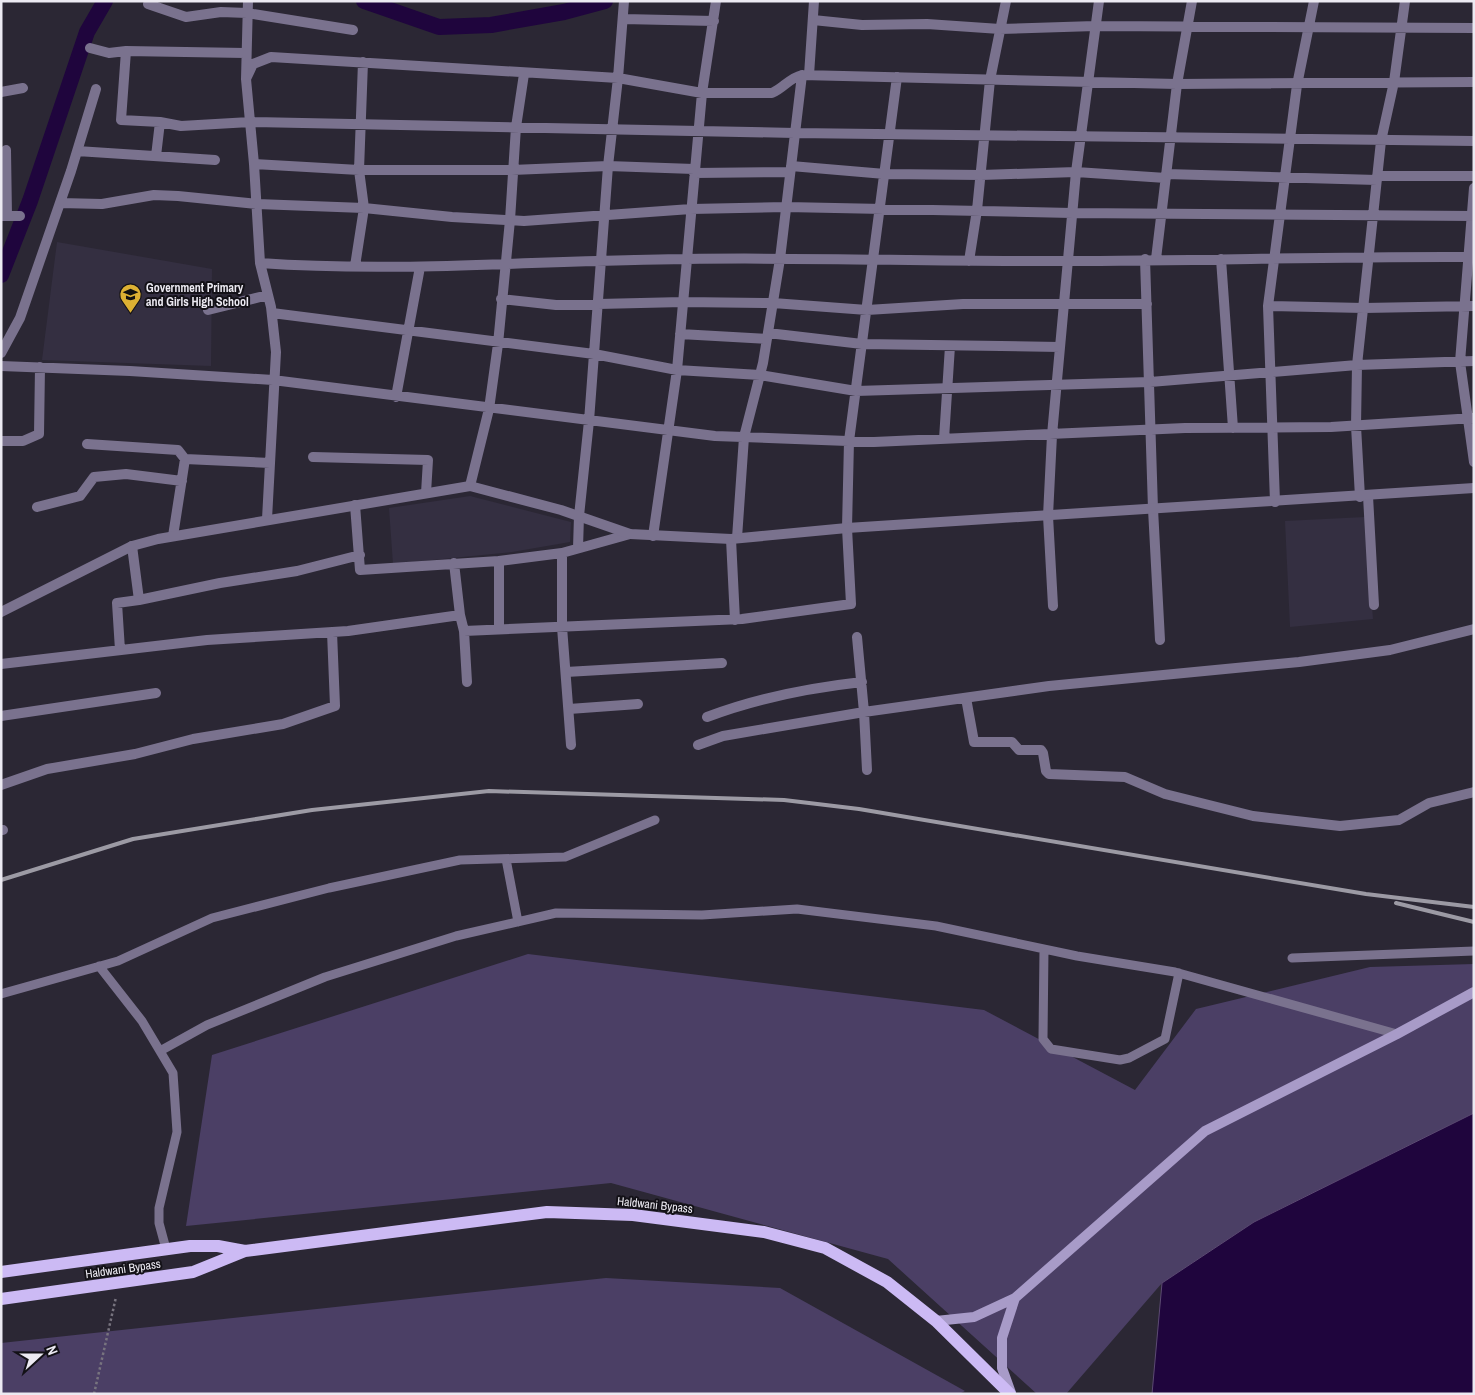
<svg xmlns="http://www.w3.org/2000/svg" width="1475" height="1395" font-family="'Archivo Narrow',sans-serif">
	<rect width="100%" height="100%" fill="#2b2734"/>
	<path fill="#342f41" d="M57,242L212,269L211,366L42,360Z
		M470,496L571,522L570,542L512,552L393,564L389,508Z
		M1365,517L1373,619L1290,627L1285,521Z"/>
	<path fill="#4b3f65" d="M528,954L984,1010L1135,1090L1196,1009L1370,967L1474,964V1113L1254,1222L1162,1283L1066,1394H1037L888,1259L611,1183L186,1226L212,1055Z
		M606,1278L780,1288L965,1391L959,1394H1V1343Z"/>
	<path fill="#1f053d" stroke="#5c4a73" d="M1474,1113V1394H1152L1162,1283L1254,1222Z"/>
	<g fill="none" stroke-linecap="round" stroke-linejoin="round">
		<path stroke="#1f053d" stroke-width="16" d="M364,1L439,27L491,25L564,12L605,1
			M1,275L30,201L87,32L105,1"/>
		<path stroke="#78747f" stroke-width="2.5" stroke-dasharray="2.5 2.5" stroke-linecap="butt" d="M94,1394L116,1297"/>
		<path stroke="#7a728e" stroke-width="9" d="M506,859L518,922
			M1044,949L1043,1039L1051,1049L1120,1060L1129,1058L1165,1039L1179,973
			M1292,958L1474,951
			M99,966L142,1021L173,1073L177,1132L159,1208V1223L166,1249
			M1,994L118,961L212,918L329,888L460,860L565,857L655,820
			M160,1051L207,1025L325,977L456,936L556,913L702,915L797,909L936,926L1077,956L1175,972L1397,1034"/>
		<path stroke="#7a728e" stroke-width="10" d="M248,1L246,79L254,164L260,263L271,307L276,352L267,519
			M148,4L186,17L221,12L247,13L353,30
			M623,19L714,21
			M813,20L862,25L927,24L1000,29L1095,26L1474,28
			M90,48L109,53L126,51
			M245,53L126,51L121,120L160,122L181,126L250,122L795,133L1474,141
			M809,75L814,1
			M246,79L253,64L271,57L618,78L702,93H772C784,88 789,78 802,75L1177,84L1474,82
			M1,92L23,88
			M6,150L7,216
			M77,151L215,160
			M156,156L160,122
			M254,164L359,170H512L608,166L694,169
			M791,166L885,174L981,175L1076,172L1166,178
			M694,173L790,172
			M1166,174L1377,180
			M1377,176H1474
			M1474,188L1460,362L1474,462
			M60,203L102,204L154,195L178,196L257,204L364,208L452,217L524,221L691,209L786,207L1072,213L1474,216
			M1,216H20
			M1145,259L1153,509L1160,640
			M1156,259L1177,84L1192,1
			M1221,259L1233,428
			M969,261L977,210L990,80L1006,1
			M260,263C402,273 544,260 687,259C813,257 939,262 1065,261C1201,261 1338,256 1474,257
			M355,266L364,208L359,170L363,62
			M501,299L556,305L683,302L773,303L867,310L963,304H1147
			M1268,306L1364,308L1474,306
			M208,310L268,295
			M272,313L594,354L677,370L760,375L856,391L1150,382L1357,365L1474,361
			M768,333L862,344L1060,347
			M680,334L767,339
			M1,353L20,318L71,171L96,89
			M1,366L130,371L273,380L715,436L874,442L1185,428L1331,427L1474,418
			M396,397L420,267
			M944,439L950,346
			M1,441H23L39,434L40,367
			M87,444L178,450L185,459L270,463
			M313,457L428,460L426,493
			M470,486L489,409L498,344L510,220L516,127L524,74
			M1368,496L1374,605
			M1360,497L1356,426L1357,365L1381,141L1394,82L1405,1
			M1275,502L1268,306L1297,85L1314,1
			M355,505L360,570L499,561
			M37,507L80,496L94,477L126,474L182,481
			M173,536L185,459
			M653,536L677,370L702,93L716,1
			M737,538L744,437L763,363L780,259L802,75
			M731,539L735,620
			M578,548L579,516L589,421L608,166L618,78L624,1
			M454,563L460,615
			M139,600L220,583L297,571L360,555
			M1053,606L1048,516L1052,435L1076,172L1099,1
			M499,628V561L562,553
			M464,631L467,682
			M857,637L864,712L867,770
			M120,650L117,603L139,600L132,546
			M1,664L207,640L348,631L460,615L464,631L742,619L851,604L847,528L849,441L897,77
			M566,672L722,663
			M966,698L974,742H1012L1019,750H1041L1043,753L1046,771L1049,774L1125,777L1165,794L1253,816L1340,826L1399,820L1429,803L1474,792
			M569,709L638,704
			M1,716L156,693
			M707,717C757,698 808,688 862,682
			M571,745L562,627V553L630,534
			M698,745L723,736L864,712L1049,686L1299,662L1390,650L1474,629
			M1,785L47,769L135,754L193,739L283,724L335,706L332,632
			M1,830H3"/>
		<path stroke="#7a728e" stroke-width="10" d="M1,612L132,546L158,539L470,486L561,510L630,534L731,539L847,528L1474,488"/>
		<path stroke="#a89bc8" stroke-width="10" d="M936,1321L974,1317L1015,1298L1205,1131L1397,1034L1474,992
			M1011,1393L1002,1368V1338L1015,1298"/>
		<path stroke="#ccbaf4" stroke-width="12" d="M1,1272L190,1246H218L245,1251L547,1212L633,1215L764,1232L825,1248L887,1282L936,1321L1010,1394
			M1,1299L193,1272L245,1251"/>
		<path stroke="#9c9aa4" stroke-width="4" d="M1,880L133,839L312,810L489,791L784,800L859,809L1366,894L1474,907
			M1396,903L1474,922"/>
	</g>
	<defs>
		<symbol id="school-pin" viewBox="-11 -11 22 30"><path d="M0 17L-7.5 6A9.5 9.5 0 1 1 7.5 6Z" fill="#ddb133" stroke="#131117"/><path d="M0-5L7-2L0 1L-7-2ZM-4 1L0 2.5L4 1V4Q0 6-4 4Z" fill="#111"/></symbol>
	</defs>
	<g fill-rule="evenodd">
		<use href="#school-pin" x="118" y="282" width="25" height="34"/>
	</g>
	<g text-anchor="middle" stroke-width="4" stroke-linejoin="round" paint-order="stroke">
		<g font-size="12" font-weight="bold" fill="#eceaf2" stroke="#131117" text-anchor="start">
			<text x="146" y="292">Government Primary<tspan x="146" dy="14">and Girls High School</tspan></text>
		</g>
		<g font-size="12" fill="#eceaf2" stroke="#131117">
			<text transform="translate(655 1205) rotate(6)" y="4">Haldwani Bypass</text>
			<text transform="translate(123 1269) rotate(-8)" y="4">Haldwani Bypass</text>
		</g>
	</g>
	<rect width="1475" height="1395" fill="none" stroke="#eceaf2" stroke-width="5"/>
	<g transform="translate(40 1355) rotate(69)" stroke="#131117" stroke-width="4" paint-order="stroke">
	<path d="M0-4L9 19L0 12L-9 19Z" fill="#eceaf2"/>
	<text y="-8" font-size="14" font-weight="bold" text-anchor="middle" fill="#eceaf2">N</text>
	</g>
</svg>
